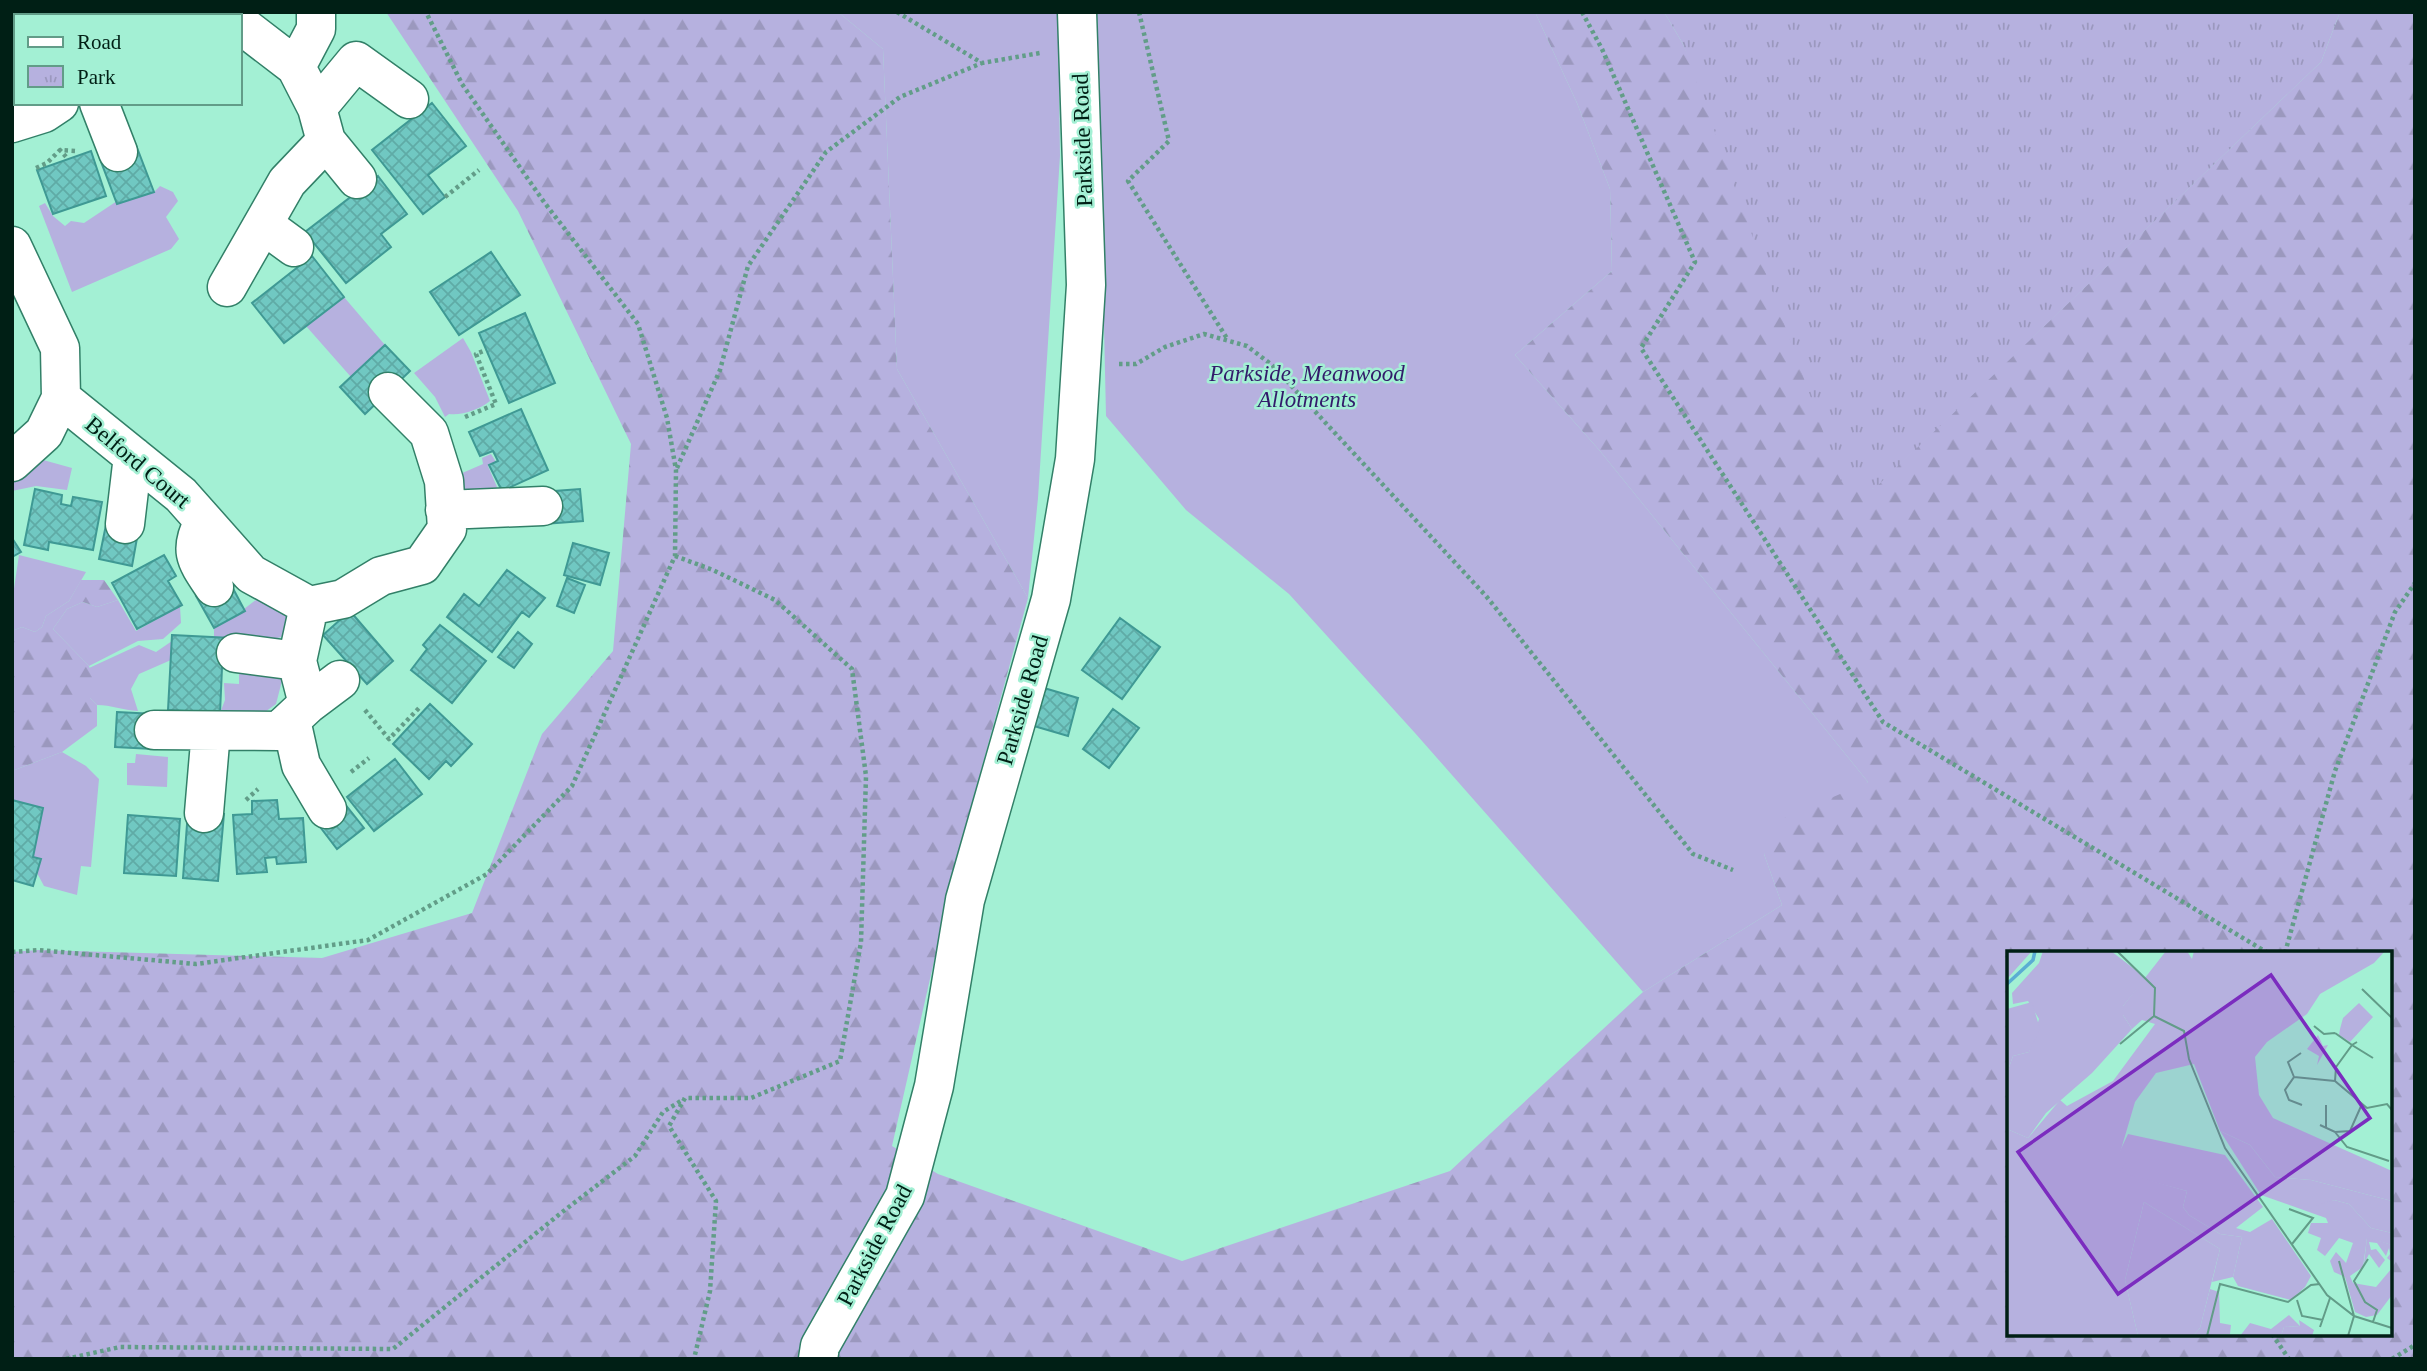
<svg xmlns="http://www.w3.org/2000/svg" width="2427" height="1371" font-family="Georgia,serif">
	<defs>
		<pattern id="forest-firs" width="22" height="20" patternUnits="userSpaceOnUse" patternTransform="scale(1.75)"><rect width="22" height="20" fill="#b6b1df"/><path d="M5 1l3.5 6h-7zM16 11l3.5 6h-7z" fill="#9b98be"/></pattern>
		<pattern id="park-tufts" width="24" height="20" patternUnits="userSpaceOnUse" patternTransform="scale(1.75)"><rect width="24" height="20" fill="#b6b1df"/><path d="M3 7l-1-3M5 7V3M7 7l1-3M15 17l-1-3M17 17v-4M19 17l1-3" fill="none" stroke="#9b98be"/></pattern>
		<pattern id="building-cross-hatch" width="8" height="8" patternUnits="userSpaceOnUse" patternTransform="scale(1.75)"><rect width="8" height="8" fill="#70c8c2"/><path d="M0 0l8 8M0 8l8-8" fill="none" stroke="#5faba6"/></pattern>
	</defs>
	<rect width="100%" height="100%" fill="#a3f0d4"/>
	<path fill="#b6b1df" d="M838,12H1058L1060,156L1038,498L1028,598L897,369L883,49Z
		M1097,12H1535L1577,103L1610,189L1612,271L1515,355L1600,451L1868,782L1764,854L1782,905L1643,992L1415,733L1289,594L1186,510L1106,416Z
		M160,186L173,192L178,201L166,217L179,239L171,249L72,292L39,206L45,203L53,216L65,226L71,221L84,223L117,201L118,204L154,192Z
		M344,297L385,345L351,377L306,326Z
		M463,338L471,352L490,401C481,409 461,416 449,414L445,417L435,397L414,373Z
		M491,454L496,462L488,466L500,494L470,493L462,486L460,474L483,464L482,458Z
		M36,458L72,468L67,490L36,486L12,491V480Z
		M19,555L86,572L69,601L46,616L42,627L35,632L22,627L12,631V602Z
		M265,593L290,608L292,633L272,640L214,637V628L245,611L244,609Z
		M118,600L136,631L180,606L181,623L163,639L138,641L89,666L53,629L67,609L83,602L97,607Z
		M172,641L171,660L139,674L131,689L138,711C123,710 111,705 97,705L90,698L89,668L139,645L156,652Z
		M239,671L284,673L276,704L258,717L220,713L225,700L224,683L239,684Z
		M62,752L86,766L99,779L91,867L81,866L77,895L44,886L37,873L41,859L33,857L43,808L12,800V771Z
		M136,754L168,757L167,787L127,785V763H135Z"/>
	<path fill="url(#forest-firs)" fill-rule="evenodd" d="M386,12H838L883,49L897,369L1028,598L960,847L892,1146L938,1174L1182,1261L1450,1171L1643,992L1782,905L1764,854L1782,819L1868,782L1600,451L1515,355L1612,271L1610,189L1577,103L1535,12H1664L1683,44L1873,489L2321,62L2340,12H2415V1359H12V952L38,950L322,958L472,913L542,734L613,651L631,444L518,211ZM2009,953H2390V1334H2009Z
		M81,580H104L118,600L97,607L83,602L67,609L53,629L89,666L97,689L90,698L97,705V726L62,752L12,771V631L22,627L35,632L42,627L46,616L69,601Z"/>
	<path fill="url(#park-tufts)" d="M1664,12H2340L2321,62L1874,489L1841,481L1683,44Z"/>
	<path fill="url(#building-cross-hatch)" stroke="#3f9994" stroke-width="2" d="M12,12H42L43,16H16V44L12,45Z
		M432,103L466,146L428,175L445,197L423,214L372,150Z
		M136,145L154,192L117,204L100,159Z
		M91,151L106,196L53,214L37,170Z
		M378,176L407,214L381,234L391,247L346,283L305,232Z
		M491,252L520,295L459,335L430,292Z
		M312,256L344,297L284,343L252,303Z
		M525,313L555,383L509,403L479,333Z
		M385,345L410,371L365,414L340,387Z
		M521,409L548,470L502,491L489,465L498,461L493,451L480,456L469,432Z
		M35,489L62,495L61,504L71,506L73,497L102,502L93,550L49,542L48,550L24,545Z
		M580,489L583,521L544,524L541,492Z
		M107,520L139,527L132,566L99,559Z
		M12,538L21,552L12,557Z
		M573,543L609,553L600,585L564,575Z
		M164,555L176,576L168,581L182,605L137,629L112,583Z
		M507,570L545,598L529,617L522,612L492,652L447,617L464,594L479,606Z
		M567,578L585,585L574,613L557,606Z
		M228,579L245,611L214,628L196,596Z
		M350,611L393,661L367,684L323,635Z
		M1120,618L1160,647L1122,699L1082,670Z
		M440,625L486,661L452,703L411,670L427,649L423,645Z
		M518,632L532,644L514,668L498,657Z
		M172,635L231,638L229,669L222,668L220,713L168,710Z
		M1044,688L1078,698L1068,736L1034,726Z
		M430,704L472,744L451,766L446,761L429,779L393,744Z
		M1113,709L1139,728L1109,768L1083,749Z
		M117,712L155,714L153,749L115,747Z
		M395,759L422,794L374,831L347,797Z
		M341,799L364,828L337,849L314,819Z
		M12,800L43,808L33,857L41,859L33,886L12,880Z
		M277,800L279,819L303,818L306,862L277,864L276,857L265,858L267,872L237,874L233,815L252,814V801Z
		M188,811L224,814L218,881L183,878Z
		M128,815L180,819L176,876L124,873Z"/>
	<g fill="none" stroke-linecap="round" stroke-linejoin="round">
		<defs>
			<path id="minor" d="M166,16L177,12
				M240,24L296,67L317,108L326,141L357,179
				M296,67L316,29V12
				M12,70L16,69
				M99,103L118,152
				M317,108L356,61L409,99
				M12,123L44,113L59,103
				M264,225L294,247
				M12,246L60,348L61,398L44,433L12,462
				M227,287L287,182L326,141
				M61,398L181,495L251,574L309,606
				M445,510L543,506
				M204,521C188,551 196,560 214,587
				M125,524L133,456
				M236,653L297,661
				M308,704L340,680
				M291,720L301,765L327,809
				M154,730L279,731L308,704L297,661L309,606L343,599L381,576L422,565L447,529L444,481L429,433L388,392
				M204,813L211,731
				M818,1359L820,1346L905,1196L934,1086L965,900L1051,599L1075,459L1086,285L1077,12"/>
		</defs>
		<use href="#minor" stroke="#328068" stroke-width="41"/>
		<path stroke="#629d88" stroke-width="4.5" stroke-dasharray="3.5 3.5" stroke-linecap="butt" d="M897,12L982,63L1040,53
			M1139,12L1169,141L1128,181L1228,340
			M1582,12L1602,49L1695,262L1641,348L1883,722L2268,953
			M59,149L68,159
			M36,168L47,163L60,150L77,151
			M445,197L479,170
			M1119,364H1136L1165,347L1204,334L1247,346L1272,365L1486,596L1693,854L1733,870
			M465,417L496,404L476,354L486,350
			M677,468L720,370L748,266L826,152L900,97L982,63
			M675,556L713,570L775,600L852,669L866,776L861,942L840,1061L751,1098H685L669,1126L716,1201L710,1291L694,1359
			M365,710L389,739L419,708
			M351,772L369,758
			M246,800L258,789
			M12,952L38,950L196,964L368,940L487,874L572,786L675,556L676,470L667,418L638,324L544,202L462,84L426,12
			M2285,953L2335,771L2395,612L2415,583
			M2272,1334L2289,1359
			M66,1359L120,1347L393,1349L561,1213L635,1156L663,1112L684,1099
			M2392,1359L2415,1345"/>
		<use href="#minor" stroke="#fff" stroke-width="38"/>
	</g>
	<g text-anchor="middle" stroke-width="5" stroke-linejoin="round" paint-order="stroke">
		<g font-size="23" fill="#001f15" stroke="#a3f0d4">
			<text transform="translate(1082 140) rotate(-92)" y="8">Parkside Road</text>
			<text transform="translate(138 462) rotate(40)" y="8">Belford Court</text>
			<text transform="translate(1022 700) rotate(-74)" y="8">Parkside Road</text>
			<text transform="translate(874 1245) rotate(-62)" y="8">Parkside Road</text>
		</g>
		<g font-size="23" font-style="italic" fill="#321b6a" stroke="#a3f0d4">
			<text x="1307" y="381">Parkside, Meanwood<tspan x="1307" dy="26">Allotments</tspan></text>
		</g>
	</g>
	<g transform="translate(2007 951)">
		<rect width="385" height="385" fill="#a3f0d4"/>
		<path d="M0,0H25L0,28ZM36,0H104L139,27L116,55V64L125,78L85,122L39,162L21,187L0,178V122L6,105L22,101L32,68L21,50L6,53L5,42L32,12ZM213,180L243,194L268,226L304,229L385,250V282L364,277L342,253L327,249L302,261L254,244ZM121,183L218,204L256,256L229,277L243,281L265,268L304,325L298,336L284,349L231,335L226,326L235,286L213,283L182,264L176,256L180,240L112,222V202ZM360,286L385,294V311L380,307L383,303L382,297L379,305L370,292L362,291L364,299L369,298L378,309L372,317L362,303L357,313ZM292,369L307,379L305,385H274L277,376L293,375Z" fill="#b6b1df"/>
		<path d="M159,0H180L185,8L187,0H378L367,12L313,43L300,63L260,91L248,106L252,144L266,167L385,220V250L304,229L268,226L243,194L213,180L187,113L149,122L128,151L113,202L119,211L113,221L180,240L176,256L182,264L213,283L235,286L226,326L205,331L213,298L137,251L118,329L131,385H0V178L21,187L53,149L60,155L106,130L148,73L135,69L125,78L116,64V55ZM25,51L33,78L22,101L6,105L0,122V58ZM352,52L366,66L343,91L332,84L333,78L336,67ZM311,84L316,95L321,94L310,114L312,105L300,98ZM327,249L342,253L364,277L385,282V294L360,287L356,316L343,325L346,332L369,336L385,317V344L370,364L359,366L348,361L338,326L327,321L323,310L329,301L339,312L346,292L332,287L318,305L310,299L314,287L301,282L304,272H321L319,267L302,261L305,256ZM203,338L212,341L213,372L224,374L223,383L186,385L193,377ZM282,364L293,375L277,376L274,385H233L243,372L264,378Z" fill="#b6b1df"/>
		<path d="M137,251L213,298L193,377L186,385H131L118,329Z" fill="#b6b1df"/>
		<path fill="none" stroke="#5aadd3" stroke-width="3.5" d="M0,33L26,9L28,0"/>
		<path fill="none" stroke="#629c88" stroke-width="2" d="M110,0L148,37L147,65M355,38L385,67M147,65L177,80L182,108L218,197L320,344L347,365L385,377M307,75L317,83L328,82M328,82L345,94L329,116L328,130L360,157L380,153L385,159M350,91L345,94L366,107M113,93L147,65M294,102L281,111L287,126L278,139L282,149L295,154M287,126L328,130M319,154V176M313,174L328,181L343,180L355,153M328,181L340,196L382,210M282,258L306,267L285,293M361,308L347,330L358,351L370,359L366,371M332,310L347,365L341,385M290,349L295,365L316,369M313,376L323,347M200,385L213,333L281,351L304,334L313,333"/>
		<path fill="#7b2cbf" fill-opacity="0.15" stroke="#7b2cbf" stroke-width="3.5" d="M264,24L363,167L111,343L11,201Z"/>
		<rect width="385" height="385" fill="none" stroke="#001f15" stroke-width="3.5"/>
	</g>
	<rect width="2427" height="1371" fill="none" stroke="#001f15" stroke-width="28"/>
	<rect x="14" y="14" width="228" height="91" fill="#a3f0d4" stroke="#629c88" stroke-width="2"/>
	<rect x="28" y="37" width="35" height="10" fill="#ffffff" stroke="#629c88" stroke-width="2"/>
	<text x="77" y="49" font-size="21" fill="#001f15">Road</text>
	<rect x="28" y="66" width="35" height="21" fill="url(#park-tufts)" stroke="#629c88" stroke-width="2"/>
	<text x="77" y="84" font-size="21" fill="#001f15">Park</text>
</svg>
